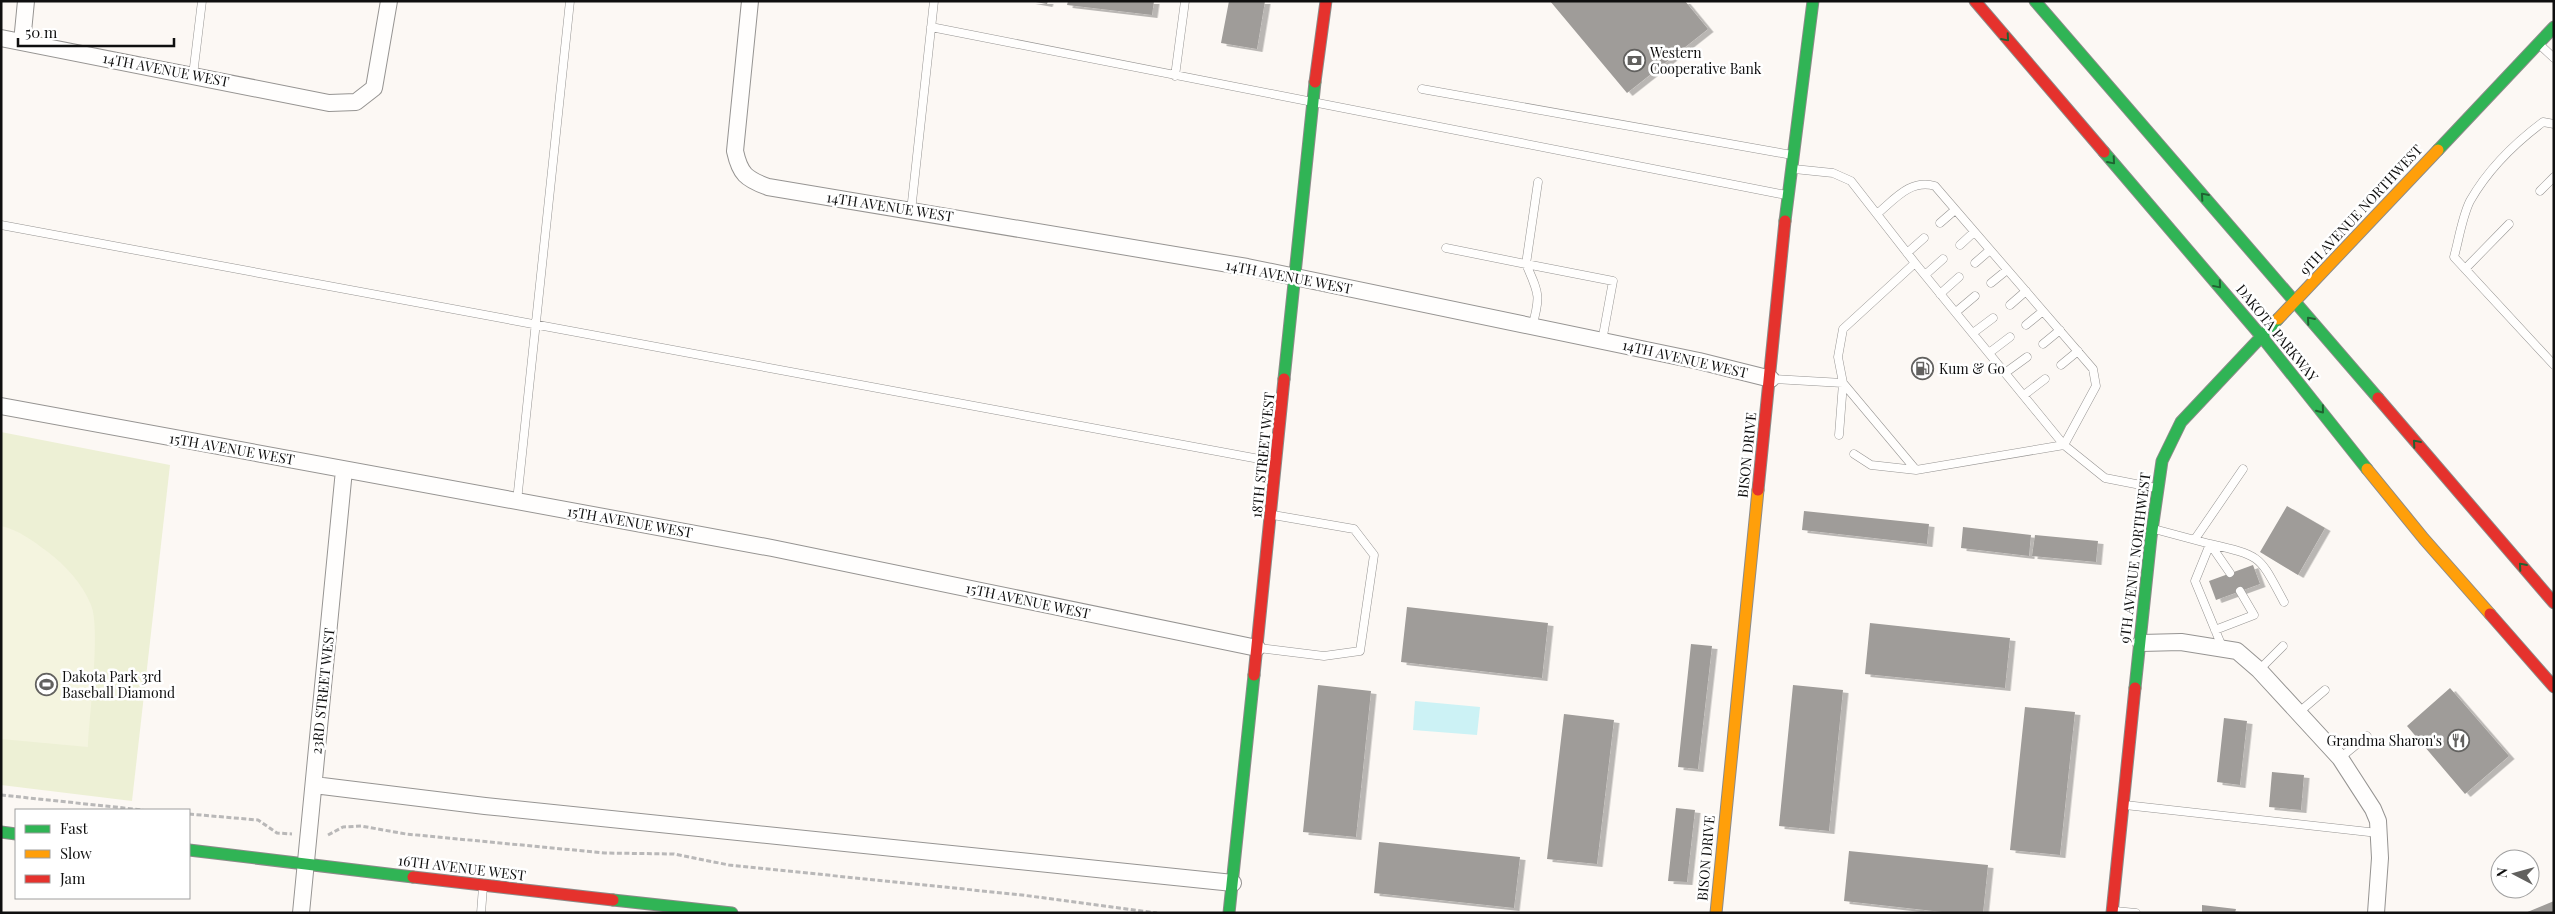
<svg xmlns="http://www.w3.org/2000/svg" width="2555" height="914" font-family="'Playfair Display',serif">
	<defs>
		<filter id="shadow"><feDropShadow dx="5.5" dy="3" stdDeviation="0" flood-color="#0004"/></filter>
	</defs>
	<rect width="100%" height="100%" fill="#fcf8f4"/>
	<path fill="#edf0d5" d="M1,432L170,465L132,801L1,785Z"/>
	<path fill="#f4f4df" d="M1,526C19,530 33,541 48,552C65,565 83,584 91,605C101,629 89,717 88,747L1,739Z"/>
	<path fill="#ccf2f5" d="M1415,701L1480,707L1477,735L1413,730Z"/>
	<path fill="#9f9c99" filter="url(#shadow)" d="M1030,1H1048L1047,4Z
		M1068,1H1154L1152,15L1067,5Z
		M1229,1H1265L1257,49L1221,43Z
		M1550,1H1685L1708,29L1627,93Z
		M2287,506L2325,528L2298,575L2260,552Z
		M1804,511L1929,524L1927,544L1802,530Z
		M1963,527L2031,535L2029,556L1961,548Z
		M2035,535L2098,541L2096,562L2032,556Z
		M2253,565L2260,584L2216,600L2209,581Z
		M1407,607L1548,623L1542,678L1401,662Z
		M1870,623L2010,638L2005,688L1865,674Z
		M1691,644L1712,646L1698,769L1678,767Z
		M1318,685L1371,691L1356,837L1303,832Z
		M1793,685L1843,690L1829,831L1779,826Z
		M2450,688L2509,756L2465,794L2407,726Z
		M2025,707L2075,712L2060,855L2010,850Z
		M1564,714L1614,720L1597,864L1547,859Z
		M2224,718L2247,721L2240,785L2217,782Z
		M2272,772L2304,775L2301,810L2269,807Z
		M1676,808L1695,810L1687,882L1668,881Z
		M1379,842L1520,857L1514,908L1374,893Z
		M1849,851L1988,865L1983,913H1951L1844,901Z
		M2554,901V913H2525Z
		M2202,905L2236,909L2235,913H2202Z"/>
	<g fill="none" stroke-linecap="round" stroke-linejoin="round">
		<defs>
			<path id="lane" d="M931,27L1786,195
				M2540,45L2554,58
				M193,75L202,1
				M1175,76L1185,1
				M1422,89L1792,155
				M2554,124L2543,122C2515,143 2487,171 2470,201C2462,217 2459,239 2454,257L2554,365
				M2540,191L2554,177
				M911,211L934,1
				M1877,214C1895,199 1910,179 1935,186L2093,369L2096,386L2064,445L2105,478L2156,488
				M1940,223L1955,210
				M1,225L1275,462
				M1960,245L1974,232
				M1446,248L1526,264L1538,182
				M1907,253L1924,238
				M1975,263L1990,250
				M2465,269L2509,224
				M1925,275L1943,259
				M1991,283L2007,270
				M1940,294L1959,277
				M2010,305L2026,291
				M1956,312L1975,296
				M2026,325L2043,311
				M1532,327C1541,295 1539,294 1526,264L1613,281L1602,341
				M1973,333L1993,318
				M2043,344L2060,330
				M1989,353L2010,337
				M2061,365L2078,351
				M2005,373L2027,357
				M1773,379L1843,383L1838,357L1843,329L1915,263L1851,181L1833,173L1794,169
				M1843,383L1916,470L2064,445L1915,263
				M2024,395L2045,379
				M1839,435L1843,383
				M1854,454L1871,465L1916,470
				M517,501L570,1
				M2154,529L2210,544L2230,573
				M2195,539L2243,469
				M2215,630L2254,615L2240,591
				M1259,648L1324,656L1360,651L1374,555L1354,529L1273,515
				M2223,649L2195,581L2210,544C2263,556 2259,556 2284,602
				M2259,670L2283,646
				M2298,713L2325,690
				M2340,758L2367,736
				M2125,805L2378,833
				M2115,911L2136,913
				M481,913L483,887"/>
			<path id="street" d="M750,1L735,151C740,174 746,179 768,187L1247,267L1699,361L1771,379
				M1,38L329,103L356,102L374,88L389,1
				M22,42L26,1
				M1,406L772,548L1257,648
				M2141,643L2181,642L2237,651L2259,670L2340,758L2373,809L2378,821L2380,858L2376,913
				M314,785L485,806L1233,883
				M301,913L344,470"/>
			<path id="fast" d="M2035,1L2378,398
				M2438,150L2554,27
				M2104,152L2262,337L2367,469
				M1785,221L1813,1
				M1284,379L1315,82
				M2135,688L2151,537L2162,461L2181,422L2278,319
				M1,832L16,834
				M189,850L413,877
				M613,900L732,913
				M1229,913L1254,675"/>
			<path id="slow" d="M2278,319L2438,150
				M2367,469L2424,539L2490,614
				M1716,913L1758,490"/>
			<path id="jam" d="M1975,1L2104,152
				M1315,82L1326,1
				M2378,398L2554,603
				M1758,490L1785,221
				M2490,614L2554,687
				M1254,675L1284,379
				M413,877L613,900
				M2112,913L2135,688"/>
		</defs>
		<use href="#lane" stroke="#969492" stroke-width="9"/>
		<use href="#street" stroke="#969492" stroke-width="18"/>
		<use href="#fast" stroke="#8c8b89" stroke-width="13"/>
		<use href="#slow" stroke="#8c8b89" stroke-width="13"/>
		<use href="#jam" stroke="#8c8b89" stroke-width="13"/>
		<path stroke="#b9b8b8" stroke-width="3" stroke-dasharray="5 2.5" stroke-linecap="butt" d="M1,795L143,810
			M189,814L258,820L277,833L292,834
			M328,835L343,827L361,826L406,834L605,853L674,854L729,865L1022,895L1157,913"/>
		<use href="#lane" stroke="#fffefd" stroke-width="8"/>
		<use href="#street" stroke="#fffefd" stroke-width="16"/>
		<use href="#fast" stroke="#30b455" stroke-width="11"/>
		<use href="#slow" stroke="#ff9f0a" stroke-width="11"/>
		<use href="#jam" stroke="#e5322d" stroke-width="11"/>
	</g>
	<defs><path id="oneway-chevron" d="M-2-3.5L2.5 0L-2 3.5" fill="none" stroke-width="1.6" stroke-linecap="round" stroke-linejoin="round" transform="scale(1.25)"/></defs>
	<g stroke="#206232">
		<use href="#oneway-chevron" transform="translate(2006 38) rotate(49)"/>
		<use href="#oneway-chevron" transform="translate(2112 161) rotate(49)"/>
		<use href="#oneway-chevron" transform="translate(2204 196) rotate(-131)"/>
		<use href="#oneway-chevron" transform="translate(2218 285) rotate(50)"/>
		<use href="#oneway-chevron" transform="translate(2310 320) rotate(-131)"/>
		<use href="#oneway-chevron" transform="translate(2321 410) rotate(51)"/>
		<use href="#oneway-chevron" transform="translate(2416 443) rotate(-131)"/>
		<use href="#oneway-chevron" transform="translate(2522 566) rotate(-131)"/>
	</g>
	<defs>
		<symbol id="bank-ring" viewBox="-11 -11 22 22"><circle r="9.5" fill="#fff" stroke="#62615f" stroke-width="1.5"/><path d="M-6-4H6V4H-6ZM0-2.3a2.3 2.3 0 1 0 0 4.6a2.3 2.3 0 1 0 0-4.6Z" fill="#62615f"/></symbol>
		<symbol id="fuel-ring" viewBox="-11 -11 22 22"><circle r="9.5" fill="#fff" stroke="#62615f" stroke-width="1.5"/><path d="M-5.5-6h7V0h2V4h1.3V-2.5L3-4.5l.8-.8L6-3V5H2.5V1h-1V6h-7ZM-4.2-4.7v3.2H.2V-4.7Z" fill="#62615f"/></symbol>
		<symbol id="stadium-ring" viewBox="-11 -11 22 22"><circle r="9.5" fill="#fff" stroke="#62615f" stroke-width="1.5"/><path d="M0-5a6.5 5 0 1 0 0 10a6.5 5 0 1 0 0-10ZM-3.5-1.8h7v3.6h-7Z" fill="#62615f"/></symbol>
		<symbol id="restaurant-ring" viewBox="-11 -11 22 22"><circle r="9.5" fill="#fff" stroke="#62615f" stroke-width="1.5"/><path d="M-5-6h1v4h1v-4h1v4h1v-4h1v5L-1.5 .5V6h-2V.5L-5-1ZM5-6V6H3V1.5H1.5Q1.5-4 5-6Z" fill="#62615f"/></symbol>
	</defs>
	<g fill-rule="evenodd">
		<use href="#bank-ring" x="1622" y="48" width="25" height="25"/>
		<use href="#fuel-ring" x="1910" y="356" width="25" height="25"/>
		<use href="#stadium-ring" x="34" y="672" width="25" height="25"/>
		<use href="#restaurant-ring" x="2446" y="728" width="25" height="25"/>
	</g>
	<g text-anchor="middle" stroke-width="5" stroke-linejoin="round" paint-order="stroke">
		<g font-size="14" fill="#0f0f0f" stroke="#fff" text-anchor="start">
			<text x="1650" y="58">Western<tspan x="1650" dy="16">Cooperative Bank</tspan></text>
			<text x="1939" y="374">Kum &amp; Go</text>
			<text x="62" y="682">Dakota Park 3rd<tspan x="62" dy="16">Baseball Diamond</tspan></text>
			<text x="2442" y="746" text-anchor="end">Grandma Sharon's</text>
		</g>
		<g font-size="14" fill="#0f0f0f" stroke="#fff">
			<text transform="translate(166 70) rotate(11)" y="5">14TH AVENUE WEST</text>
			<text transform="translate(890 207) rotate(9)" y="5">14TH AVENUE WEST</text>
			<text transform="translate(2361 210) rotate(-47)" y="5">9TH AVENUE NORTHWEST</text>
			<text transform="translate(1289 277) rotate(11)" y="5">14TH AVENUE WEST</text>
			<text transform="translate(2277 333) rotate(51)" y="5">DAKOTA PARKWAY</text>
			<text transform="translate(1685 359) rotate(13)" y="5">14TH AVENUE WEST</text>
			<text transform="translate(232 449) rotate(10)" y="5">15TH AVENUE WEST</text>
			<text transform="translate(1263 455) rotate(-84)" y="5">18TH STREET WEST</text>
			<text transform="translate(1747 455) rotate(-84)" y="5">BISON DRIVE</text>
			<text transform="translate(630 522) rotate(10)" y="5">15TH AVENUE WEST</text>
			<text transform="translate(2135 558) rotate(-83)" y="5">9TH AVENUE NORTHWEST</text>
			<text transform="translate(1028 601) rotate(12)" y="5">15TH AVENUE WEST</text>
			<text transform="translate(323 691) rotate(-84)" y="5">23RD STREET WEST</text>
			<text transform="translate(1706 858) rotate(-85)" y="5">BISON DRIVE</text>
			<text transform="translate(462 868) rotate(7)" y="5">16TH AVENUE WEST</text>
		</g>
	</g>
	<rect width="2555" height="914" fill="none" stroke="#0f0f0f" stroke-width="5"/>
	<rect x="15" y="809" width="175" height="90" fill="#ffffff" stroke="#9f9f9f"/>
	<rect x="25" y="825" width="25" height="8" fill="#30b455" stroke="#9f9f9f"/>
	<text x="60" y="834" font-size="15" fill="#0f0f0f">Fast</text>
	<rect x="25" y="850" width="25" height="8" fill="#ff9f0a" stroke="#9f9f9f"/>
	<text x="60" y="859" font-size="15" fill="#0f0f0f">Slow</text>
	<rect x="25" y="875" width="25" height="8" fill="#e5322d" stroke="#9f9f9f"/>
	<text x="60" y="884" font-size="15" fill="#0f0f0f">Jam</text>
	<g transform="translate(2515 874) rotate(276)"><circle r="24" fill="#ffffff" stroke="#9f9f9f"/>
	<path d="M0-4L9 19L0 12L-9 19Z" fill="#62615f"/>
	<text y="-8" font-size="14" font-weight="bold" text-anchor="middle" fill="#0f0f0f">N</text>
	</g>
	<path d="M18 38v8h156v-8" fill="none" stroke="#0f0f0f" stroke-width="2.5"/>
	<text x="25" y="38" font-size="15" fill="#0f0f0f" stroke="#ffffff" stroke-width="4" paint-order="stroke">50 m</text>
</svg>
